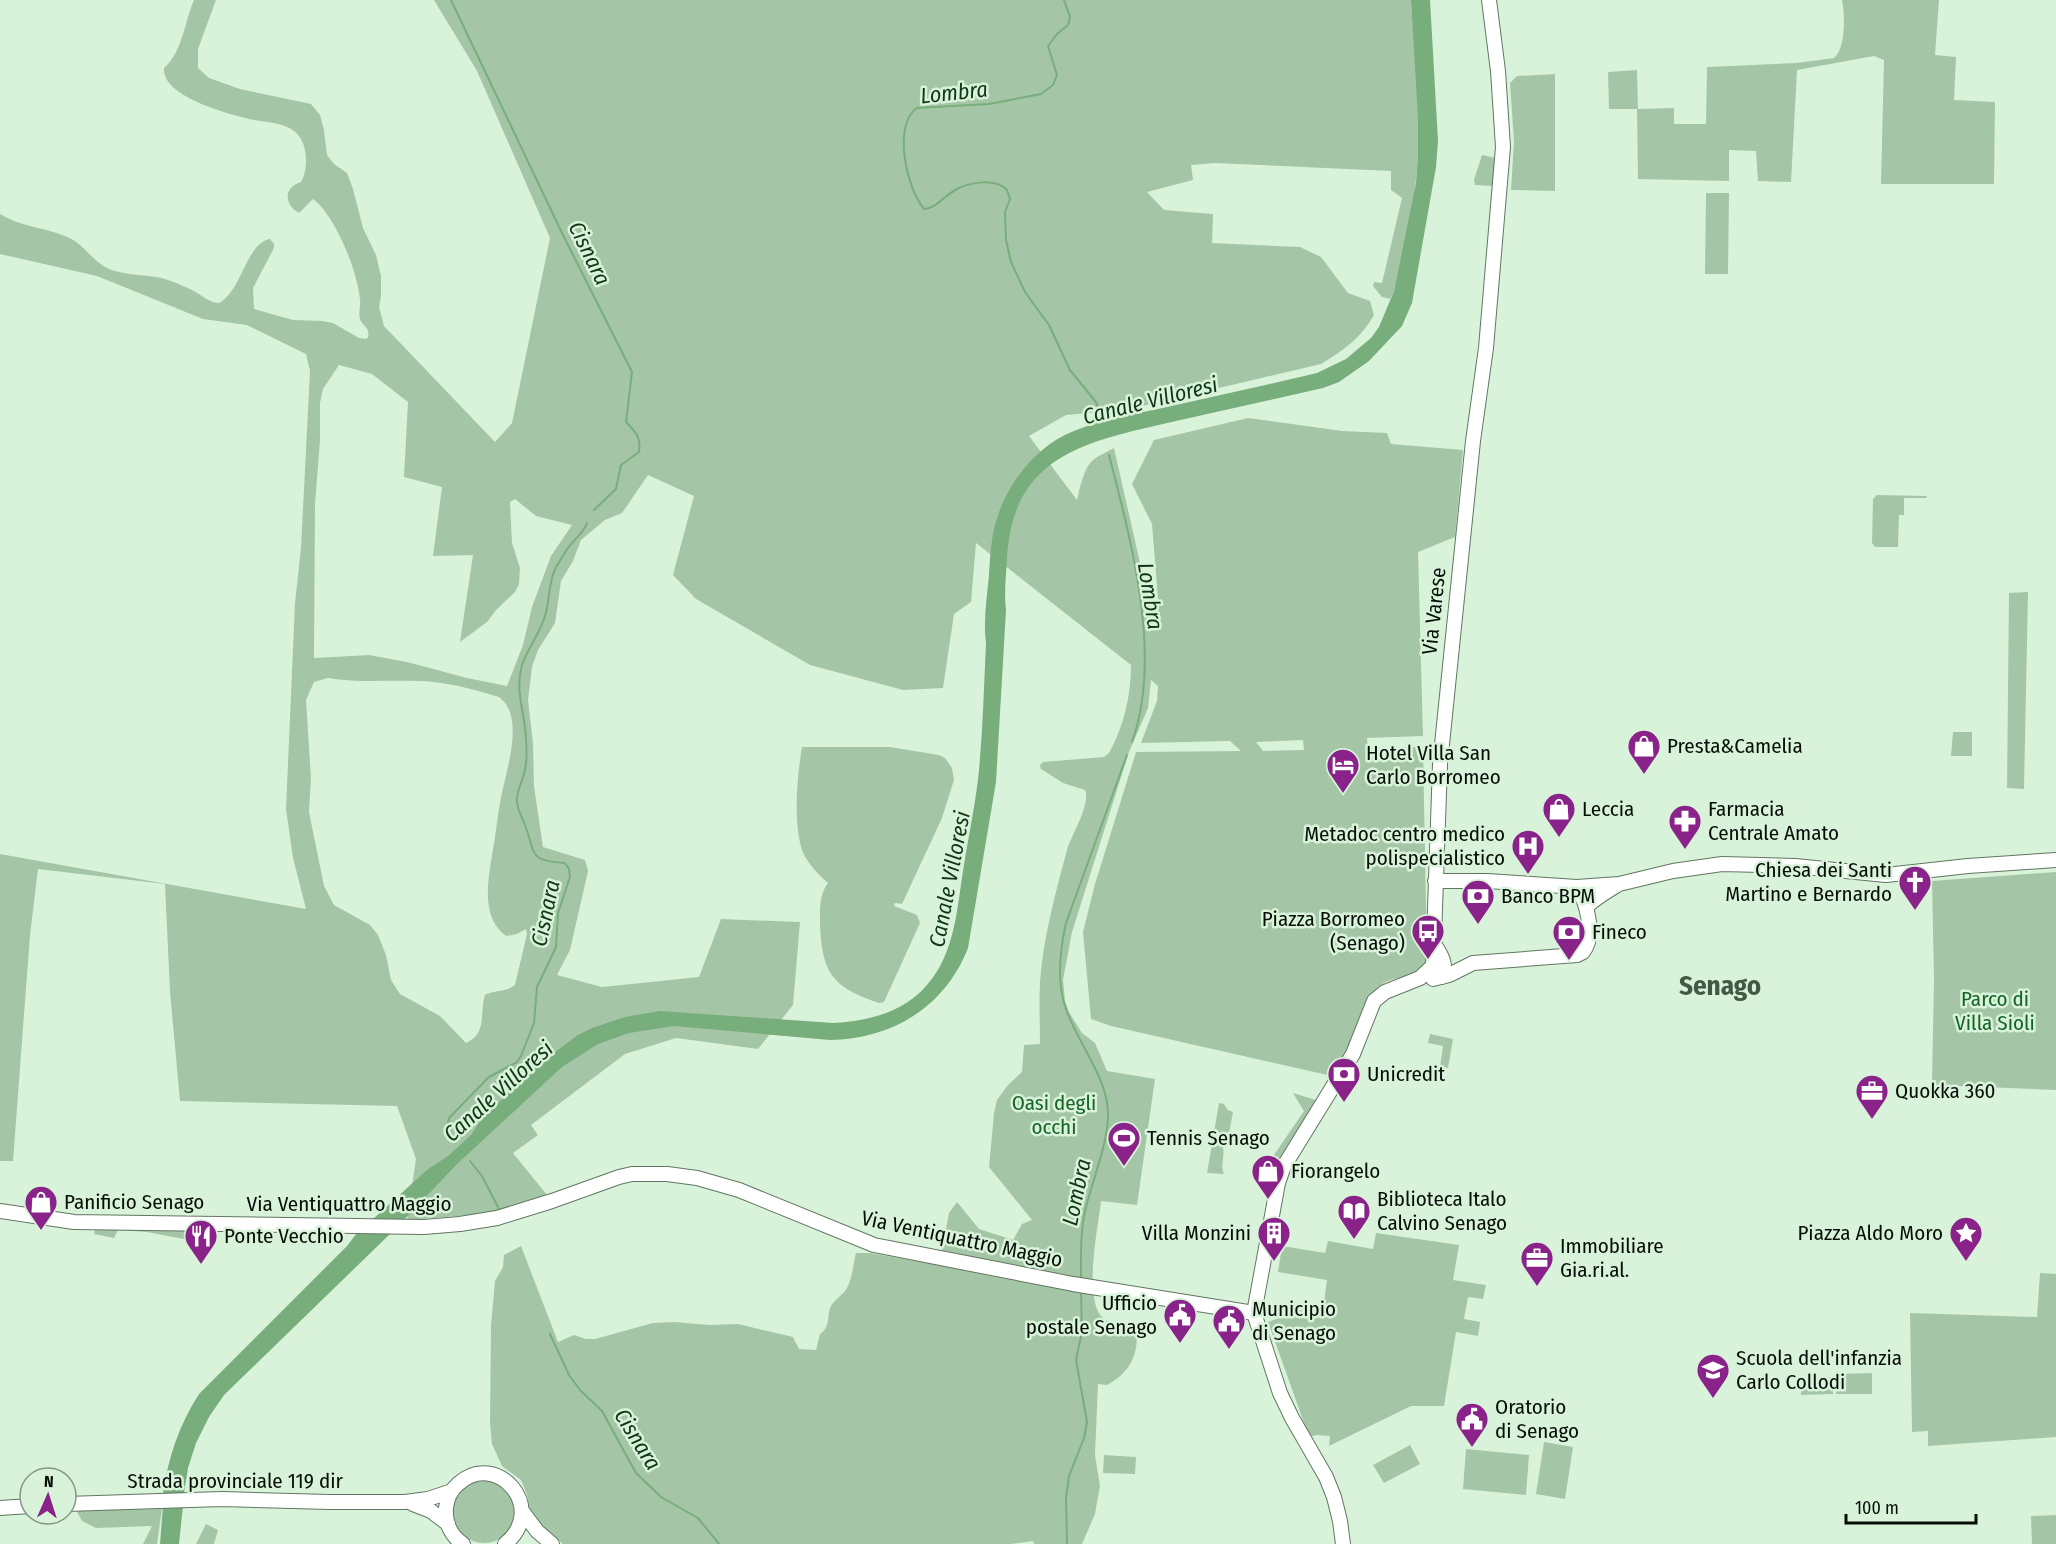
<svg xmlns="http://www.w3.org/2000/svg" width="2056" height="1544" font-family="'Fira Sans Condensed',sans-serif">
	<rect width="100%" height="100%" fill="#d9f3da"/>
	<path fill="#a5c6a6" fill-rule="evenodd" d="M194,0H216L198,49V68L209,78L240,89L311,104L320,115L324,130L327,155L334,164L347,173L353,189L363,228L376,255L381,276V296L379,307L384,326L495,442L512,423L550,238L477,71L434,0H1411C1414,51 1421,104 1418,156C1416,201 1403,246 1394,291L1390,299L1382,297L1373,286L1374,282L1382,283L1402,198L1391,190V171L1215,163L1191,165L1193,180L1147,192L1164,210L1213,214L1212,243L1300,247L1321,257L1348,293L1370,301L1374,315C1361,338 1343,351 1321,364L1125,410L1066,415L1029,436L1077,500C1080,488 1083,469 1093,460C1099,455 1107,452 1114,448L1147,594L1159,611L1152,524L1132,484L1154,440L1248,418L1342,431L1387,433L1391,444L1463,450L1455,537L1418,552L1423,736L1367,738L1368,748L1423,747L1427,961C1420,982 1394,973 1380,986C1363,1000 1358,1029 1348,1048C1344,1058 1337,1067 1332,1076L1111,1026L1091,1019L1083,932L1095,884L1136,752L1241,751L1230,741L1141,743L1157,701L1158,686L1151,680L1148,708L1129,752L1072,932L1063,980L1065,1001L1069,1012L1082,1033L1095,1043L1107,1071L1155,1079L1137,1205L1101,1201C1098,1228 1084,1295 1101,1316C1109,1325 1124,1326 1136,1327C1140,1353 1130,1373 1107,1385L1098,1384L1095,1455L1100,1486L1095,1514L1082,1544H1034L1033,1541L1011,1544H563L539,1526L530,1511L527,1495L521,1480L502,1466L492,1444L490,1423L491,1326L495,1281L503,1267L504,1255L521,1246L558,1342L574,1335L586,1339H595L653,1323L675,1322L709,1325L738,1324L793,1337L799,1349L816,1350L820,1334C830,1327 827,1319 830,1308C834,1299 844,1295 848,1286C853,1275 853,1264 856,1253H870L939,1265L949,1213L957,1202L979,1229L1013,1240L1022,1224L1032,1220L989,1167L994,1113L997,1100L1008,1085L1022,1072L1024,1045L1040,1044C1040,1017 1038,989 1042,962C1047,924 1057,887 1067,850C1071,836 1091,804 1085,790L1063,783L1041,769L1040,765L1043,762L1104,757L1109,753C1124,726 1131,695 1131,665L976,543L971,602L954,614L943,688L903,690L810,665L696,599L673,575L694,496L648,475L622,513L605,520L581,540L573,561L561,581L555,623L538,650L532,667L528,700L533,743L534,786L543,847L585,860L588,871L570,950L557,975L602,987L699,977L721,919L800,922L793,1005L758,1049L676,1038L625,1054L531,1125L538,1135L513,1153L547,1195L496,1213L407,1220L416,1159L397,1106L180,1101L170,992L165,884L38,869L30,935L13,1161H0V854L306,909L293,858L286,809L295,603L301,548L310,371L306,354L247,325L203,319L97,276L0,254V214C21,227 43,227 65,236C82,242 90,258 105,267C124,277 148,273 168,280C177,283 186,287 194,291C203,296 208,302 219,303C242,291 246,243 270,239L274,244V248L253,288L254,309L293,320L322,321L333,323L359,338L367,339C372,328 363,327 360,319C358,313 361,305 360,300C358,272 335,215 313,199L299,213C283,204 284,187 301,182C309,168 308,141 294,131C284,123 266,122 254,120C231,115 161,97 164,68C183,51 184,23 194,0ZM339,365L372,374L408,402L404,477L442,487L433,556L473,555L460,642L487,622L496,610L515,592L519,584L520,568L512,543L510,502L515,499L536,516L572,525L551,556L532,607L523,645L507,686L467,678L407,662L369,655L314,658L315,504L320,441V403L323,389ZM328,678C358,683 386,680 416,681C444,681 473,689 499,697C527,717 504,776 500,803C497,818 496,834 493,849C489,877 479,916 506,936L517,934L526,929L527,934L515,985C506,992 494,990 485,995C479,1013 488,1033 466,1043L440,1016L400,994L391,980L386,955L378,935L370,925L334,905L324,886L309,812L311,778L306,700L314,682ZM1303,740L1304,750L1263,751L1256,742Z
		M1842,0H1939L1935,55L1956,57L1954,100L1995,102L1994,184H1881L1884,60L1874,56L1797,70L1791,182L1758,181L1756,151L1729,150V181L1638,179L1637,109H1609L1608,72L1637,70L1638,109L1674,108V124H1706L1707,67L1797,63L1834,58C1846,48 1845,15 1842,0Z
		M1555,74V191L1511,190L1514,142L1510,83L1517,76Z
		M1482,155L1496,158L1493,186L1475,185L1474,180Z
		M1706,193H1729L1728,274H1705Z
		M1877,495L1927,496L1926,498H1904V515H1899L1898,547H1875L1872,543L1873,499Z
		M2028,592L2024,789L2007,788L2009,593Z
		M1953,732H1972V756H1951Z
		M802,747H890L939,755L945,758L952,768L954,780L942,818L902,904L895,903L894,906L917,915L920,923L884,1002L879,1003C832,987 822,973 820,924C820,909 819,895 828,883C819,875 806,862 802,850C793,820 797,778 802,747Z
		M2056,872V1090L1932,1085L1934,979L1932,881Z
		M1430,1034L1453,1039L1448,1068L1440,1067L1443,1046L1428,1043Z
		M1293,1093L1319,1101L1272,1182H1270L1274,1155L1304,1111Z
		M1219,1103L1224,1104L1228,1110L1233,1112L1227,1144L1223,1148C1225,1156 1220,1166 1224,1174L1207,1173Z
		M95,1229L194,1230L201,1237L200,1240L194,1241L147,1232L118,1230L114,1238L94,1234Z
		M1376,1233L1459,1245L1453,1280L1486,1285L1483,1299L1468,1297L1464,1319L1480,1322L1478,1336L1456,1332L1444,1406H1411L1329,1446L1330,1436L1317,1435L1309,1437L1268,1322L1324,1302L1327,1280L1278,1272L1282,1246L1325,1253L1328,1241L1373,1249Z
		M2040,1273L2056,1274V1437L1928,1446V1431L1912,1432L1910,1313L2037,1317Z
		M1872,1373V1394H1836V1374Z
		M1833,1377V1394L1801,1395V1378Z
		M1544,1442L1573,1447L1565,1499L1536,1494Z
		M1410,1445L1420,1464L1384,1483L1373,1465Z
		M1466,1449L1529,1455L1526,1495L1463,1489Z
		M1104,1455L1136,1457L1135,1474L1103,1473Z
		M453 1512a31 31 0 1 1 62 0a31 31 0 1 1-62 0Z
		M162,1509L157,1544H143L152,1526L96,1528L82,1521L76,1510Z
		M2056,1515V1544H2032L2031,1516Z
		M206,1524L218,1530L214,1544H196Z"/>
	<path fill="#78ad7c" d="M1411,0H1430L1438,141L1436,167L1412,303L1402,326L1369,361L1339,382L1323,388C1274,399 1225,410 1176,421C1090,441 1012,453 1007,559C1006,576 1004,593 1006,610L996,782L968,948C945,1007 892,1039 830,1040L674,1026L629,1033L598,1044L562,1067L457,1164L403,1221L372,1220L428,1169L448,1156L471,1135L483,1117L547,1058L578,1035L592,1028L625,1017L660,1011L833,1023C868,1021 903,1013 927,985C956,952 957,906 964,865C969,833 976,802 979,770C983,728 984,685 986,643C983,620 987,598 989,575C990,558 991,541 995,525C1005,486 1035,446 1074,431C1103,419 1136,414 1167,407C1217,396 1267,385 1317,373L1346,359L1371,338L1379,327L1394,291L1416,183L1418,156V119Z
		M357,1233L390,1234L224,1395L209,1417L196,1443L188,1468L184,1493L163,1494C168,1458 179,1425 199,1394L347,1246Z
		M163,1506H183L179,1544H160Z"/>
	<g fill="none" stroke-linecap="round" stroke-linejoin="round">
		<path stroke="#78ad7c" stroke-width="2" d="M451,0L562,233L632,372L626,422C636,433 641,436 639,452L621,465L616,489L594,510
			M1064,0L1070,17L1068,25L1057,34L1048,46L1057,75L1053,85L1041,94L989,104L917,108C892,125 907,189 924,209C937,208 945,195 957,189C970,182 996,178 1007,190L1010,199L1005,212L1006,240L1011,262L1025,292L1049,325L1070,370L1096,402L1099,411
			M1109,455C1131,541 1163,656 1132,742
			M450,1135L447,1129L449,1118L489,1077L517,1062L521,1056L534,1023L537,987L556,947L558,913L570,877L569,869L565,863C528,861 536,854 525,825C522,817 516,808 517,799C517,789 524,779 525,769C527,760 527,751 526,741C526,715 514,692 522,665C528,648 540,633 545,616C550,600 548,582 556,567C560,561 564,554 568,548C575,538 583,534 587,523
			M470,1161L482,1176L500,1211
			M1081,1280C1081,1256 1080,1231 1086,1207C1093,1179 1108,1143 1108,1114C1108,1078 1077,1042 1066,1009C1056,982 1060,950 1066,923L1127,755
			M550,1334L569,1375L580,1390L602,1411L636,1473L661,1497L698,1518L719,1544
			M1067,1544L1066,1498L1069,1476L1084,1438L1087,1422L1076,1360L1082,1332L1081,1292"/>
		<defs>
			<path id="tertiary" d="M1435,881H1487L1577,887L1619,884L1673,871L1722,864L1795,866L1886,875L1968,866L2056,860
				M1587,907C1592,900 1611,889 1619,884
				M1434,944C1442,956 1447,964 1442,977
				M1442,977L1433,966L1440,764L1473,441L1486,348L1503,147L1498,71L1489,0
				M1433,979L1449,975L1473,963L1577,955L1583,952C1596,936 1587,903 1577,887
				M0,1211L74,1222L424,1227L460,1224L497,1218L552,1201L619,1177L632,1174H667L697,1178L739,1190L874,1245L1073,1284L1254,1313
				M66,1504L222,1499L330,1502H405L428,1499L452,1491
				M413,1504L431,1511L448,1524
				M0,1508L30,1506
				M522,1511L537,1531L552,1544
				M463,1544C451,1536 445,1523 446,1508C447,1499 451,1490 458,1484C496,1449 549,1508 505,1544
				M1343,1544L1340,1521L1334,1497L1326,1477L1292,1418L1280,1393L1254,1313L1278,1183L1284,1166L1353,1054L1374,1001L1385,992L1420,978L1433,966"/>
		</defs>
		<use href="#tertiary" stroke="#607661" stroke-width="16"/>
		<use href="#tertiary" stroke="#fff" stroke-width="14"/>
	</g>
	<defs>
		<symbol id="shop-pin" viewBox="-11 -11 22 30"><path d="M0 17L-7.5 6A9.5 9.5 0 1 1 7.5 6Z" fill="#892289" stroke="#d9f3da"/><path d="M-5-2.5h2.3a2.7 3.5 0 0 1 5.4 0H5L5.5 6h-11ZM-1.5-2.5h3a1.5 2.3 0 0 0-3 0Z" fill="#fff"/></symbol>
		<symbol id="hotel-pin" viewBox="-11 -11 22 30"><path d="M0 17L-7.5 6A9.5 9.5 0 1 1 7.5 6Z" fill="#892289" stroke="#d9f3da"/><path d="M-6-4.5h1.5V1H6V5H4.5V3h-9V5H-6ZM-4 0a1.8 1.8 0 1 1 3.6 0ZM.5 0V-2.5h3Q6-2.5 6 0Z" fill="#fff"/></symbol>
		<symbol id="pharmacy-pin" viewBox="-11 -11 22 30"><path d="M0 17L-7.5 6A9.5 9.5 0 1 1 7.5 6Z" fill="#892289" stroke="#d9f3da"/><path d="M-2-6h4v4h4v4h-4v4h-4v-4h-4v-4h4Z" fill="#fff"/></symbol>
		<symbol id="hospital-pin" viewBox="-11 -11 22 30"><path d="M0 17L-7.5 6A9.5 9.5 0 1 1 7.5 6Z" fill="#892289" stroke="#d9f3da"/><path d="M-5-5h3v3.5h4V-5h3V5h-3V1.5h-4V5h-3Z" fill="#fff"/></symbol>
		<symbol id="church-pin" viewBox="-11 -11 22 30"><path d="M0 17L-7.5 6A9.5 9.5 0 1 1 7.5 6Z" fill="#892289" stroke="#d9f3da"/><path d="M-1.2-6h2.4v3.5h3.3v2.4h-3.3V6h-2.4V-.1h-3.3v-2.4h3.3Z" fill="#fff"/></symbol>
		<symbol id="bank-pin" viewBox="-11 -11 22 30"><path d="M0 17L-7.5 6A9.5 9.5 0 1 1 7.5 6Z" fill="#892289" stroke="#d9f3da"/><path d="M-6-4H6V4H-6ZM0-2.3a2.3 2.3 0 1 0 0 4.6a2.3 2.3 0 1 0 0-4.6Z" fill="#fff"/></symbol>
		<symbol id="bus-pin" viewBox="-11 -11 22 30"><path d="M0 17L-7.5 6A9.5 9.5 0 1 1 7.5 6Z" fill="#892289" stroke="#d9f3da"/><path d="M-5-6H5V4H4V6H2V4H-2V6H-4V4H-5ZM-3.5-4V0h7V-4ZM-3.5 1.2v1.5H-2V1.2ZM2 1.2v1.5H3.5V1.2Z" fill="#fff"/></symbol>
		<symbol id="office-pin" viewBox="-11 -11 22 30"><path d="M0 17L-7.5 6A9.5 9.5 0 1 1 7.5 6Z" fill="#892289" stroke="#d9f3da"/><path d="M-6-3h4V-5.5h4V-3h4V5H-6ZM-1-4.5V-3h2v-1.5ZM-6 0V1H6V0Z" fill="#fff"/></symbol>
		<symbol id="stadium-pin" viewBox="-11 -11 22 30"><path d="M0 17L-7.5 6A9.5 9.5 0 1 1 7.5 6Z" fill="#892289" stroke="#d9f3da"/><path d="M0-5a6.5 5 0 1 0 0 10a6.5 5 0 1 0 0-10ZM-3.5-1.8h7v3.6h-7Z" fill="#fff"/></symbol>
		<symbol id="library-pin" viewBox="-11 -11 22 30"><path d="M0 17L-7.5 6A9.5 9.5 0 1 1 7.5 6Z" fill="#892289" stroke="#d9f3da"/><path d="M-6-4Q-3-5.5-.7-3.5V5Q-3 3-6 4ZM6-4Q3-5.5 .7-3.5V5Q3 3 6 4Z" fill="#fff"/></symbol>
		<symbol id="building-pin" viewBox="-11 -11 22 30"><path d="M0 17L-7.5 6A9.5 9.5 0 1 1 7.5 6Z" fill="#892289" stroke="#d9f3da"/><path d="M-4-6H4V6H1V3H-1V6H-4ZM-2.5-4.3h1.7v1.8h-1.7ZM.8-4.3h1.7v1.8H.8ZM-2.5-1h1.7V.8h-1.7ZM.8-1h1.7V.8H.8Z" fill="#fff"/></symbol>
		<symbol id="sight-pin" viewBox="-11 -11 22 30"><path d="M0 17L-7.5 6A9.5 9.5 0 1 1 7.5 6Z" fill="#892289" stroke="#d9f3da"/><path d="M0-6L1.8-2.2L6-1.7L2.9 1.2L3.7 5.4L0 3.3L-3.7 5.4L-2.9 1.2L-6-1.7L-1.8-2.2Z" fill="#fff"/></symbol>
		<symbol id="restaurant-pin" viewBox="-11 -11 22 30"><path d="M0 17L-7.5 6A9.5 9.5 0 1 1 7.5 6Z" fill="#892289" stroke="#d9f3da"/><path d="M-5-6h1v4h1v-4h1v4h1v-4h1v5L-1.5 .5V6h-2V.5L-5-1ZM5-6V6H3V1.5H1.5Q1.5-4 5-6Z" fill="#fff"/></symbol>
		<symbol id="civic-pin" viewBox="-11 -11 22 30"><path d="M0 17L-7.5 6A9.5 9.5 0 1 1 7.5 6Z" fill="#892289" stroke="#d9f3da"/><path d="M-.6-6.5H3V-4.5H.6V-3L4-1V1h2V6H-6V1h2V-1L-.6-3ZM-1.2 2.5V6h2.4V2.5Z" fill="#fff"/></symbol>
		<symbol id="school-pin" viewBox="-11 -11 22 30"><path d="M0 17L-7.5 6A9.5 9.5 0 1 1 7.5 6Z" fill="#892289" stroke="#d9f3da"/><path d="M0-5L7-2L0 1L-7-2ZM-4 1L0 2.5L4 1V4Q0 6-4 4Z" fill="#fff"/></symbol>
	</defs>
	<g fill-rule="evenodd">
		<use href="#shop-pin" x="1625" y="727" width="38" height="52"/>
		<use href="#hotel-pin" x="1324" y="746" width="38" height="52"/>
		<use href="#shop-pin" x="1540" y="790" width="38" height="52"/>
		<use href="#pharmacy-pin" x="1666" y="802" width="38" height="52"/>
		<use href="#hospital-pin" x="1509" y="827" width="38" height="52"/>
		<use href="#church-pin" x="1896" y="863" width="38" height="52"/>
		<use href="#bank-pin" x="1459" y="877" width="38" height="52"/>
		<use href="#bus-pin" x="1409" y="912" width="38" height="52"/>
		<use href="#bank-pin" x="1550" y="913" width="38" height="52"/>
		<use href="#bank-pin" x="1325" y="1055" width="38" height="52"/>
		<use href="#office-pin" x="1853" y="1072" width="38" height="52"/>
		<use href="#stadium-pin" x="1105" y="1119" width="38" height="52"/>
		<use href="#shop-pin" x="1249" y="1152" width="38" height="52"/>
		<use href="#shop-pin" x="22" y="1183" width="38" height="52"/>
		<use href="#library-pin" x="1335" y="1192" width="38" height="52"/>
		<use href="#building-pin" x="1255" y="1214" width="38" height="52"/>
		<use href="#sight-pin" x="1947" y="1214" width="38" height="52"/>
		<use href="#restaurant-pin" x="182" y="1217" width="38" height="52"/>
		<use href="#office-pin" x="1518" y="1239" width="38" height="52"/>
		<use href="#civic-pin" x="1161" y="1296" width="38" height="52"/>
		<use href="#civic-pin" x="1210" y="1302" width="38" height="52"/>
		<use href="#school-pin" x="1694" y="1351" width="38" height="52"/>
		<use href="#civic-pin" x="1453" y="1400" width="38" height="52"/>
	</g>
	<g text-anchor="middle" stroke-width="5" stroke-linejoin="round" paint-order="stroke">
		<g font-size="21" fill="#060e07" stroke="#d9f3da">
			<text transform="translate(1434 611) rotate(-84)" y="7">Via Varese</text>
			<text x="349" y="1211">Via Ventiquattro Maggio</text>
			<text transform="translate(962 1239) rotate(12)" y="7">Via Ventiquattro Maggio</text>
			<text x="235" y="1488">Strada provinciale 119 dir</text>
		</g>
		<g font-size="21" fill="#060e07" stroke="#d9f3da" text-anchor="start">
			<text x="1667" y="753">Presta&amp;Camelia</text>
			<text x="1366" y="760">Hotel Villa San<tspan x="1366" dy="24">Carlo Borromeo</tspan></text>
			<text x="1582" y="816">Leccia</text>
			<text x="1708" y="816">Farmacia<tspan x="1708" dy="24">Centrale Amato</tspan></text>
			<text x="1505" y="841" text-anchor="end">Metadoc centro medico<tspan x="1505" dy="24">polispecialistico</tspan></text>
			<text x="1892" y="877" text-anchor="end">Chiesa dei Santi<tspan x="1892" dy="24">Martino e Bernardo</tspan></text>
			<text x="1501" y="903">Banco BPM</text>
			<text x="1405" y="926" text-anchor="end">Piazza Borromeo<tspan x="1405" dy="24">(Senago)</tspan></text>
			<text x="1592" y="939">Fineco</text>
			<text x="1367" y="1081">Unicredit</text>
			<text x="1895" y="1098">Quokka 360</text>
			<text x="1147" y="1145">Tennis Senago</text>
			<text x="1291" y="1178">Fiorangelo</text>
			<text x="1377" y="1206">Biblioteca Italo<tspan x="1377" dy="24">Calvino Senago</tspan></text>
			<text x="64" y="1209">Panificio Senago</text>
			<text x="1251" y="1240" text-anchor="end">Villa Monzini</text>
			<text x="1943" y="1240" text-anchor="end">Piazza Aldo Moro</text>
			<text x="224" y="1243">Ponte Vecchio</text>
			<text x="1560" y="1253">Immobiliare<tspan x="1560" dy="24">Gia.ri.al.</tspan></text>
			<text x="1157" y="1310" text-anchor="end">Ufficio<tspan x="1157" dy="24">postale Senago</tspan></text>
			<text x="1252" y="1316">Municipio<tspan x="1252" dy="24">di Senago</tspan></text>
			<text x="1736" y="1365">Scuola dell'infanzia<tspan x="1736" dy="24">Carlo Collodi</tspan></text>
			<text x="1495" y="1414">Oratorio<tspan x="1495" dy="24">di Senago</tspan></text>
		</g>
		<g font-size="21" fill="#166426" stroke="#d9f3da">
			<text x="1995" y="1006">Parco di<tspan x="1995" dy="24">Villa Sioli</tspan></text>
			<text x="1054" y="1110">Oasi degli<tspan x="1054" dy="24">occhi</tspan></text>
		</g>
		<g font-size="22" font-style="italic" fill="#0f3615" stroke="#d9f3da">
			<text transform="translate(954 92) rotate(-6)" y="8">Lombra</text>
			<text transform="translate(590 253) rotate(64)" y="8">Cisnara</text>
			<text transform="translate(1150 400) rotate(-14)" y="8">Canale Villoresi</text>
			<text transform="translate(1151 596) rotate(81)" y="8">Lombra</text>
			<text transform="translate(949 879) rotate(-79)" y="8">Canale Villoresi</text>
			<text transform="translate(545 913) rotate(-78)" y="8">Cisnara</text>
			<text transform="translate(498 1091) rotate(-42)" y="8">Canale Villoresi</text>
			<text transform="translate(1076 1192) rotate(-78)" y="8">Lombra</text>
			<text transform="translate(638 1439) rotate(58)" y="8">Cisnara</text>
		</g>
		<g font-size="27" font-weight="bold" fill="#445945" stroke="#d9f3da">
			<text x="1720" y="995">Senago</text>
		</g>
	</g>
	<g transform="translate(48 1496) rotate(3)"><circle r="28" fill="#d9f3da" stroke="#859786" stroke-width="1.5"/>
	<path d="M0-4.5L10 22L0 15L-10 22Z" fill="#892289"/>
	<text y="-9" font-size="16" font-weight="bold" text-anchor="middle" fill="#060e07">N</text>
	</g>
	<path d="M1846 1514v9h130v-9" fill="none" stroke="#060e07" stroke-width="3"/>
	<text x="1855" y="1514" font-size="18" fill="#060e07" stroke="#d9f3da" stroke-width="4.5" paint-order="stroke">100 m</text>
</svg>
